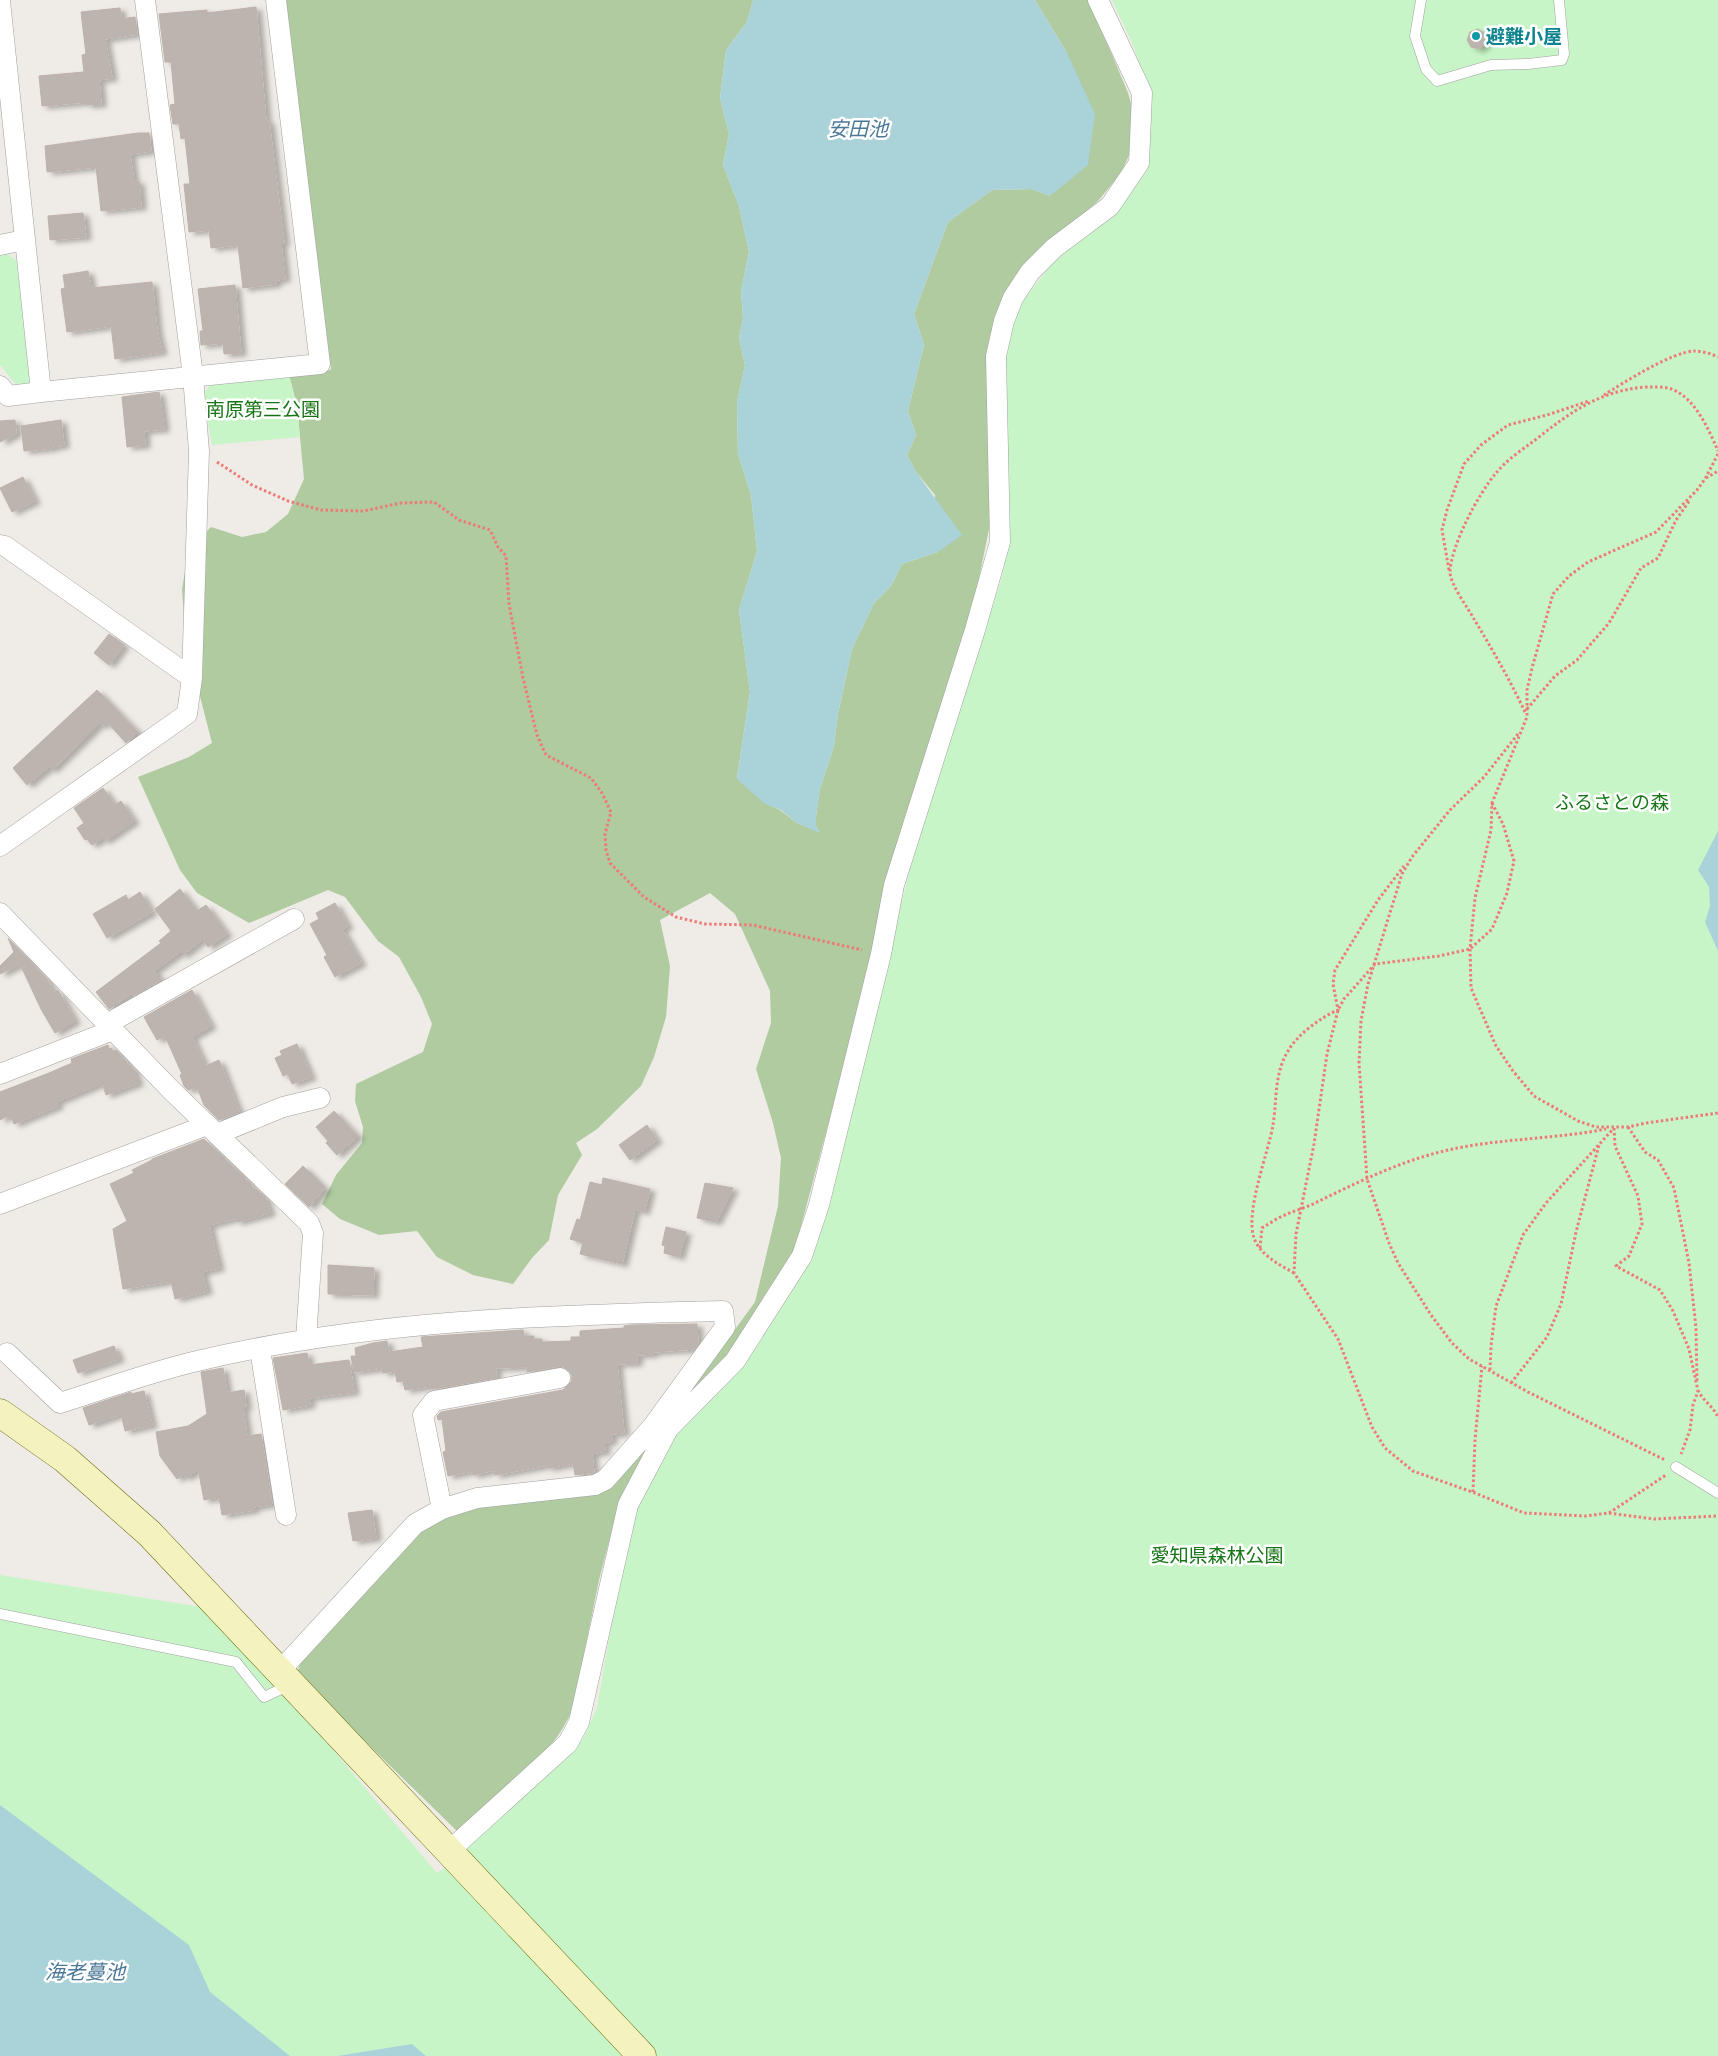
<svg xmlns="http://www.w3.org/2000/svg" width="1718" height="2056" font-family="Figtree,'Noto Sans JP',sans-serif">
	<defs>
		<filter id="shadow"><feDropShadow dx="5.5" dy="3" stdDeviation="2.5" flood-color="#0004"/></filter>
	</defs>
	<rect width="100%" height="100%" fill="#efebe6"/>
	<path fill="#afcb9f" d="M286,0H753L747,22L726,50L720,98L729,134L723,165L739,206L749,252L741,291L743,318L739,338L745,365L737,402L738,454L751,495L757,551L739,610L750,692L737,778L765,803L780,810L797,823L819,832L816,826V816L820,789L834,746L838,714L852,649L874,603L891,586L902,564L938,552L935,495L916,472L907,455L916,435L908,411L924,345L914,314L948,222L992,190L1032,189L1050,196L1067,53L1035,0H1089L1128,93L1135,117L1130,153L1121,173L1098,201L1044,248L1014,279L1001,301L994,326L991,519L969,628L904,819L869,971L792,1260L738,1345L693,1393L680,1399L712,1361L755,1302L778,1206L781,1158L773,1123L756,1069L771,1023L770,991L735,914L710,893L660,920L670,966L666,1017L654,1057L641,1086L597,1129L576,1143L582,1155L558,1195L549,1240L532,1258L513,1284L473,1275L437,1257L417,1231L379,1235L340,1219L322,1204L336,1175L362,1143L363,1127L355,1101L356,1084L423,1052L432,1024L421,997L399,957L378,941L345,897L328,890L249,923L197,893L180,870L138,777L189,757L212,743L186,642L182,589L189,549L211,527L242,537L266,532L288,514L304,479L297,406L289,375L331,370Z
		M646,1447L614,1522L599,1580L573,1708C553,1758 498,1796 458,1832L297,1675L301,1659L401,1543L454,1509L599,1489Z"/>
	<path fill="#c8f5c7" d="M1112,0H1718V2056H0V1575L214,1609L437,1873L466,1854L473,1839L505,1806L582,1741L597,1708L624,1552L639,1503L672,1430L736,1368L796,1285L809,1261L843,1139L921,825L982,632L1000,584L1009,545L1003,361L1014,318L1026,297L1052,264L1114,212L1137,184L1148,166L1151,114L1149,90L1133,45Z
		M7,254L17,261L32,380L26,385L18,387L0,365V255Z
		M289,375L297,406L300,437L212,445L203,394L210,385Z"/>
	<path fill="#aad2d9" d="M753,0H1035L1067,53L1095,114L1088,165L1050,196L1032,189L992,190L948,222L914,314L924,345L908,411L916,435L907,455L916,472L962,535L938,552L902,564L891,586L874,603L852,649L838,714L834,746L820,789L816,816V826L820,833L797,823L781,810L765,804L737,779L750,692L739,610L757,551L751,495L738,454L737,402L745,365L739,338L743,318L741,291L749,252L739,206L723,165L729,134L720,98L726,50L747,22Z
		M1718,831V951L1705,922L1710,906L1709,887L1698,870Z
		M0,1805L189,1945L210,1992L290,2056H0Z
		M412,2044L426,2056H337Z"/>
	<path fill="#bcb4af" stroke="#bfb1aa" filter="url(#shadow)" d="M256,7L266,121H269L284,243H281L285,279L276,280V284L243,288L238,245L211,248L209,230L189,232L184,184H190L185,138L181,139L179,124H173L170,105L175,104L171,62H165L159,14L207,10V13Z
		M120,8L121,19L135,17L137,34L105,39L112,78L99,80L101,104L87,105L86,102L42,106L39,76L84,72L82,55L86,54L81,12Z
		M1478,29L1484,33L1485,44L1480,49L1471,47L1467,40L1470,32Z
		M138,133H149L151,151L130,154L134,182L139,181L141,207L101,211L96,167L47,172L45,146Z
		M83,213L86,237L50,240L48,216Z
		M88,271L91,288L152,282L157,330L162,352L115,359L111,326L67,332L61,289L65,288L63,275Z
		M235,285L241,353L224,354L223,343L201,345L200,331H203L198,289Z
		M159,392L164,429L144,431L145,445L127,447L122,397Z
		M15,420L16,434L0,442V421Z
		M61,420L64,445L52,447V448L24,451L21,426Z
		M23,477L35,501L12,512L0,488Z
		M109,634L124,645L109,665L94,653Z
		M97,690L138,732L126,743L107,722L102,726L100,723L52,770L49,767L27,785L13,768Z
		M103,788L115,805L121,801L134,821L105,841L102,838L92,845L87,839L85,840L77,828L84,823L74,808Z
		M180,889L197,911L206,905L227,934L208,947L203,939L183,955L180,952L154,971L161,980L133,996L132,993L109,1009L96,992L161,943L159,941L171,931L155,909Z
		M140,892L152,912L107,938L93,914L126,895L128,900Z
		M335,903L348,926L342,929L361,963L335,977L324,957L327,955L310,924L319,919L316,913Z
		M8,938L47,979L54,994L58,990L75,1021L55,1033L41,1009L20,964L0,974V966L14,952Z
		M192,990L211,1026L192,1037L205,1066L219,1060L239,1112L219,1120L204,1105L197,1087L188,1090L184,1086L180,1075L182,1074L165,1036L157,1040L144,1017Z
		M297,1044L311,1077L292,1084L288,1074L283,1076L275,1058L282,1055L280,1051Z
		M108,1045L109,1049L111,1048L113,1051L116,1050L126,1061L128,1066L130,1065L133,1068L138,1083L106,1095L102,1083L56,1102L58,1106L14,1124L10,1115L0,1120V1092L49,1073L72,1063L71,1059Z
		M334,1111L358,1136L337,1155L326,1143L328,1141L316,1127Z
		M647,1125L657,1140L630,1160L619,1145Z
		M204,1139L245,1178L247,1183L250,1182L254,1189H256L265,1197L270,1213L237,1222L236,1218L209,1225L219,1268L202,1272L207,1291L175,1299L171,1281L123,1289L113,1229L127,1221L110,1184L134,1173L132,1170L152,1160V1159Z
		M303,1166L325,1188L309,1207L285,1184Z
		M603,1178L650,1189L644,1212L635,1209L622,1264L580,1254L583,1243L570,1239L577,1219L580,1220L590,1182L602,1185Z
		M705,1183L733,1188L716,1222L697,1218Z
		M666,1227L686,1232L679,1257L664,1253L665,1246L662,1245Z
		M328,1265L374,1268L373,1295L328,1294Z
		M697,1324L698,1343L695,1349L653,1352V1354L637,1355V1363L617,1364L624,1433L611,1434L612,1441L604,1443L605,1451L592,1454L594,1472L575,1475L573,1463L548,1468V1465L495,1475L494,1470L473,1475L472,1471L448,1476L443,1452L446,1451L442,1419L438,1420L437,1416L441,1412L563,1390L571,1382L572,1376L569,1371L564,1367L558,1366L527,1372V1367L496,1368V1378L433,1389L430,1386L405,1390L403,1381L397,1382L395,1371L383,1373L382,1368L354,1372L351,1356H356L355,1348L373,1343L387,1341L389,1352L423,1347L421,1337L523,1330L524,1336H534V1339H542V1342L571,1341V1337H580V1331L624,1328V1326L631,1325Z
		M114,1346L119,1359L78,1373L73,1360Z
		M307,1353L309,1365L349,1360L354,1392L309,1398L310,1405L283,1410L273,1358Z
		M223,1368L227,1393L244,1390L246,1407L243,1408L247,1436L261,1434L272,1504L253,1507L254,1510L222,1515L219,1497L204,1500L198,1469L186,1478L184,1474L177,1479L160,1456L156,1432L188,1426L207,1414L201,1372Z
		M144,1391L152,1425L125,1431L121,1414L89,1425L83,1408L131,1392V1394Z
		M372,1510L376,1538L353,1541L348,1513Z"/>
	<g fill="none" stroke-linecap="round" stroke-linejoin="round">
		<defs>
			<path id="lane" d="M1421,0L1415,36L1426,69L1437,81L1491,65L1528,64L1562,60L1564,54L1559,0
				M1676,1467L1718,1493
				M0,1614L236,1662L264,1697L290,1685"/>
			<path id="street" d="M0,1L41,392L320,364L276,0
				M0,245L24,240
				M0,386L8,396L41,392
				M0,545L5,546L192,678
				M0,846L187,714L192,678L199,451L193,376L145,0
				M0,913L172,1091L309,1223L313,1233L306,1340
				M107,1024L294,919
				M0,1074L113,1030
				M217,1134L283,1107L320,1098
				M0,1204L207,1125
				M260,1349L286,1515
				M7,1353L60,1403C104,1389 148,1373 193,1362C367,1320 545,1315 723,1311L725,1327L653,1426L605,1480L595,1485L477,1498L442,1509L415,1524L279,1672
				M442,1509L423,1415L434,1401L560,1378
				M448,1852L568,1743L579,1722L628,1505L668,1429L735,1361L802,1256L819,1205L881,954L894,885L975,630L1000,542L996,356L1004,321L1013,298L1030,272L1054,248L1110,206L1139,163L1142,93L1098,0"/>
			<path id="secondary" d="M0,1413L65,1459L149,1533L642,2056"/>
		</defs>
		<use href="#lane" stroke="#a0a0a0" stroke-width="11"/>
		<use href="#street" stroke="#a0a0a0" stroke-width="21"/>
		<use href="#secondary" stroke="#6c6e0f" stroke-width="29"/>
		<path stroke="#ee7a78" stroke-width="3" stroke-dasharray="2.5 2.5" stroke-linecap="butt" d="M1604,395C1623,383 1673,351 1695,351C1702,351 1712,354 1718,357
			M1718,454L1705,479L1697,490L1656,532L1588,562L1569,576L1553,594L1532,668L1527,690V717L1492,803L1491,830L1475,898L1470,949L1471,988L1496,1046L1513,1071L1534,1096L1578,1121L1596,1127H1628L1646,1123L1718,1113
			M217,462L252,485L288,501L321,510L363,511L401,503L434,502L459,520L490,530L498,547L506,556L509,604L523,678L537,735L546,755L591,778L602,793L611,812L605,834L606,850L610,863L644,897L676,917L705,924L753,925L862,950
			M1706,478L1718,471
			M1449,570L1442,530L1447,510L1464,464L1481,445L1508,425L1547,415L1589,401
			M1527,709L1555,676L1577,660L1609,623L1641,568L1658,558L1676,520L1690,500
			M1525,712C1510,680 1492,649 1474,619C1468,608 1450,584 1450,572C1451,545 1479,493 1496,473C1506,461 1521,450 1534,441C1569,413 1599,391 1645,387C1655,387 1665,386 1674,390C1696,400 1709,430 1718,451
			M1518,734L1484,777L1450,810L1412,857L1402,874L1368,984L1361,1021L1359,1063L1367,1179L1389,1243L1398,1263L1431,1315L1452,1343L1469,1359L1528,1392L1665,1460
			M1492,803L1503,824L1514,861L1507,893L1492,929L1470,949L1439,956L1375,964L1344,999L1338,1010L1327,1054L1314,1144L1296,1234L1294,1273L1338,1339L1372,1427L1385,1448L1413,1471L1475,1493L1524,1513L1586,1516L1608,1513L1654,1519L1718,1516
			M1628,1127L1645,1152L1658,1160L1674,1188L1689,1263L1696,1328L1697,1381
			M1614,1128L1615,1146L1638,1196L1642,1224L1629,1256L1616,1266L1660,1290L1673,1311L1689,1349L1698,1391L1693,1405L1690,1430L1681,1454
			M1260,1248L1262,1228C1269,1224 1277,1218 1285,1215C1294,1211 1304,1208 1313,1204C1354,1184 1396,1163 1440,1152C1494,1138 1551,1140 1606,1129
			M1294,1273C1280,1265 1260,1255 1254,1238C1245,1211 1268,1154 1273,1125C1277,1100 1274,1074 1288,1051C1297,1035 1321,1017 1338,1010L1333,984L1335,970L1378,900L1404,866
			M1490,1370L1491,1346L1496,1306L1523,1235L1546,1203L1614,1128
			M1511,1383L1547,1337L1561,1304L1576,1232L1599,1145
			M1698,1390C1702,1400 1713,1406 1718,1417
			M1473,1492L1475,1440L1482,1366
			M1609,1513L1666,1475"/>
		<use href="#lane" stroke="#fff" stroke-width="10"/>
		<use href="#street" stroke="#fff" stroke-width="20"/>
		<use href="#secondary" stroke="#f4f2bf" stroke-width="28"/>
	</g>
	<circle fill="#0f9aa8" stroke="#fff" stroke-width="2" cx="1476" cy="36" r="5"/>
	<g text-anchor="middle" stroke-width="5" stroke-linejoin="round" paint-order="stroke">
		<g font-size="19" font-weight="bold" fill="#0d838f" stroke="#fff" text-anchor="start">
			<text x="1486" y="43">避難小屋</text>
		</g>
		<g font-size="19" fill="#167515" stroke="#fff">
			<text x="263" y="416">南原第三公園</text>
			<text x="1612" y="809">ふるさとの森</text>
			<text x="1217" y="1562">愛知県森林公園</text>
		</g>
		<g font-size="20" font-style="italic" fill="#4c7898" stroke="#fff">
			<text x="858" y="136">安田池</text>
			<text x="85" y="1979">海老蔓池</text>
		</g>
	</g>
</svg>
